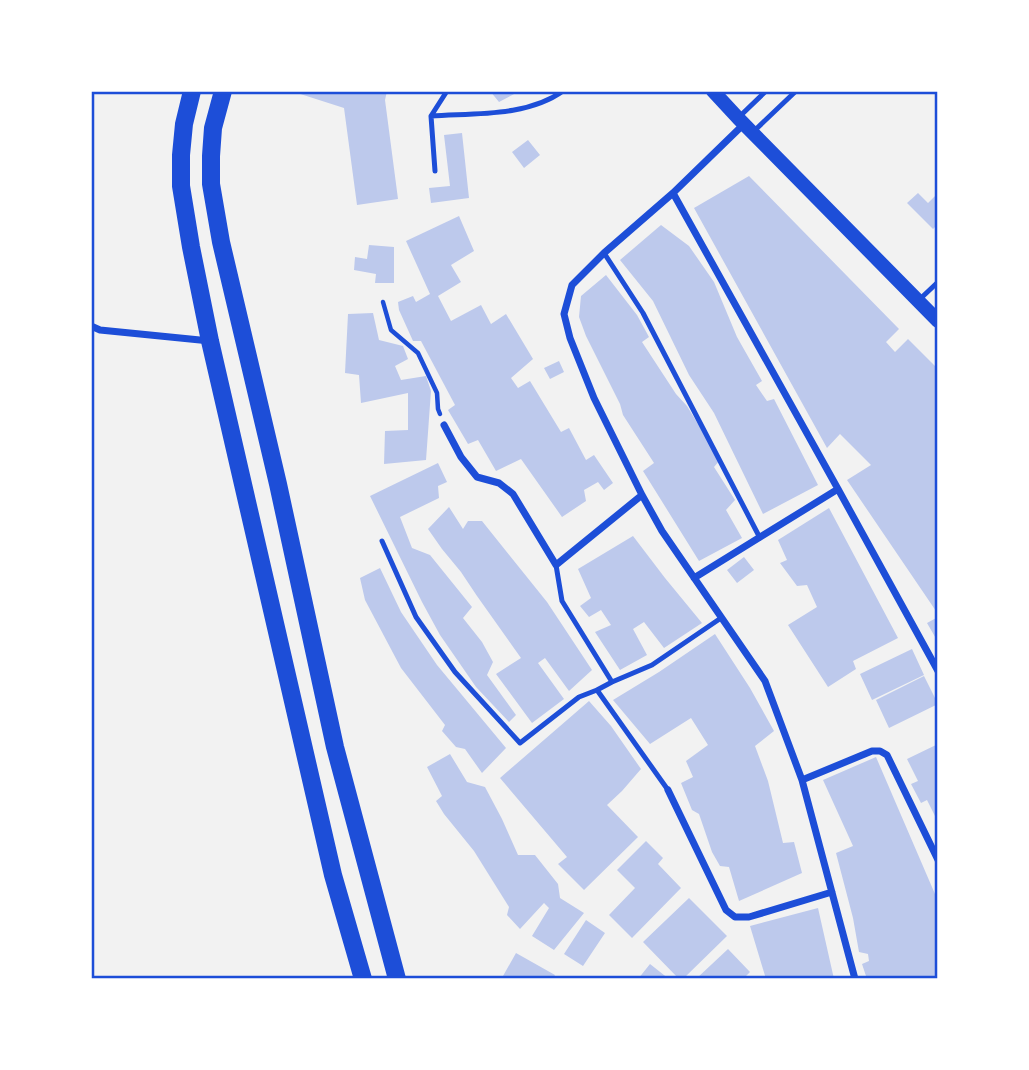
<svg xmlns="http://www.w3.org/2000/svg" width="1029" height="1070" font-family="'IBM Plex Sans',sans-serif">
	<rect width="100%" height="100%" fill="#f2f2f2"/>
	<path fill="#bdc9ec" d="M291,91H387L385,100L398,199L357,205L344,108Z
		M490,91H515L516,93L499,102Z
		M462,133L469,198L431,203L429,188L450,186L444,135Z
		M528,140L540,155L524,168L512,152Z
		M749,176L899,329L886,342L895,352L908,339L938,369V614L847,480L871,465L840,434L827,448L694,208Z
		M918,193L928,203L938,193V224L933,229L907,203Z
		M459,216L474,251L451,265L461,282L438,296L451,321L481,305L491,324L506,314L533,359L511,378L518,388L530,381L561,432L569,428L586,460L594,455L613,483L604,490L598,482L584,490L586,501L562,517L521,459L496,471L478,440L468,444L448,410L455,405L421,341H413L399,310L398,302L413,296L416,302L430,294L406,241Z
		M661,225L689,246L714,282L737,337L762,381L756,385L767,401L774,399L818,485L763,514L714,413L689,375L653,301L620,260Z
		M369,245L394,247V283H375L376,274L354,270L355,257L367,259Z
		M606,275L637,315L649,337L642,342L676,394L687,406L720,460L714,467L735,500L726,510L742,538L699,561L643,471L654,463L623,415L620,404L586,336L579,317L581,296Z
		M373,313L379,340L403,346L408,359L395,366L401,380L426,376L431,391L426,460L384,464L385,431L408,430V393L361,403L359,375L345,373L348,314Z
		M559,361L564,372L550,379L544,368Z
		M438,463L447,482L438,486L439,498L400,517L412,548L430,555L472,607L463,618L482,642L493,662L487,675L516,715L509,722L476,687L440,635L422,602L370,496Z
		M449,507L463,529L468,521H482L547,602L592,670L569,691L545,658L538,663L564,699L532,723L496,674L521,658L477,596L461,572L442,549L428,529Z
		M829,508L898,638L853,661L856,669L828,687L788,625L817,607L807,585L797,586L780,563L787,560L778,540Z
		M633,536L665,578L702,623L664,648L644,622L633,629L647,655L620,670L595,632L611,625L601,610L589,617L580,606L591,598L578,569Z
		M744,557L754,570L737,583L727,570Z
		M380,568L401,612L437,665L506,748L482,773L465,749L456,747L442,731L445,725L401,668L365,600L360,578Z
		M938,617V642L927,623Z
		M715,634L750,688L774,731L755,746L768,781L783,843L794,842L802,873L739,901L729,867L720,866L712,852L699,814L692,810L681,783L693,777L686,761L708,745L691,718L650,744L613,700L659,672Z
		M912,649L924,675L872,700L860,674Z
		M924,676L938,704L889,728L876,700Z
		M589,701L611,726L641,769L622,791L607,805L638,837L584,890L558,864L567,857L500,778Z
		M938,744V822L927,800L921,803L911,784L918,781L907,759Z
		M450,754L467,782L485,787L502,819L518,855H535L558,884L560,898L584,913L554,950L532,936L549,908L544,903L520,929L507,915L509,907L474,851L444,814L436,801L442,796L427,767Z
		M876,757L938,901V979H867L862,964L869,961L868,954L859,952L853,918L836,853L853,846L823,780Z
		M646,841L663,858L658,864L681,888L632,938L609,915L635,888L617,870Z
		M689,898L727,936L683,979H679L643,942Z
		M818,908L834,979H766L750,926Z
		M586,920L605,933L583,966L564,954Z
		M728,949L750,972L743,979H696Z
		M516,953L555,975L553,979H508L503,976Z
		M650,964L669,979H638Z"/>
	<g fill="none" stroke-linecap="round" stroke-linejoin="round">
		<path stroke="#1d4ed8" stroke-width="4.5" d="M383,302L391,330L418,353L437,393L438,409L440,414"/>
		<path stroke="#1d4ed8" stroke-width="5" d="M431,116C474,113 527,117 563,91
			M738,118L766,91
			M753,132L796,91
			M435,171L431,116L447,91
			M604,253L643,313L760,538
			M920,299L938,282
			M382,541L416,617L455,672L520,743L579,697L597,690
			M556,565L562,601L612,682L597,690L668,790
			M612,682L652,665L721,618"/>
		<path stroke="#1d4ed8" stroke-width="7" d="M744,124L673,193L604,253L572,285L564,314L570,338L594,398L642,495L662,531L765,681L802,780L855,979
			M673,193L838,489
			M91,326L100,330L210,341
			M444,425L461,457L477,477L499,483L513,494L556,565L642,495
			M694,578L838,489L938,671
			M802,780L872,751H880L887,755L938,860
			M668,790L726,910L735,917H749L832,892"/>
		<path stroke="#1d4ed8" stroke-width="14" d="M713,91L738,118L938,321"/>
		<path stroke="#1d4ed8" stroke-width="18" d="M192,91L184,124L181,155V186L191,247L210,341L333,875L363,979
			M223,91L213,128L211,156V184L221,242L278,484L335,747L397,979"/>
	</g>
	<rect width="1029" height="1070" fill="none" stroke="#ffffff" stroke-width="186"/>
	<rect x="93" y="93" width="843" height="884" fill="none" stroke="#1d4ed8" stroke-width="2.5"/>
</svg>
